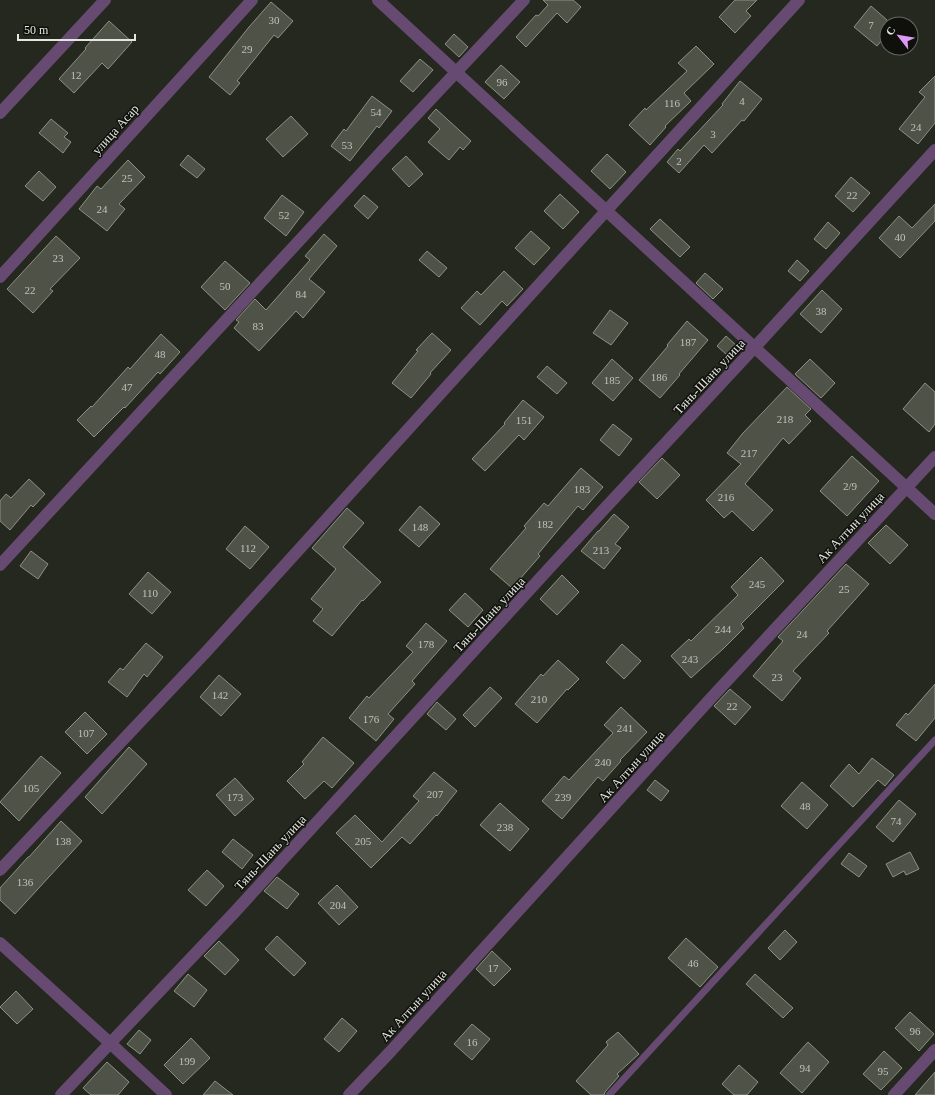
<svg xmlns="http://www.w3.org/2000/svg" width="935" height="1095" font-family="'Times New Roman',serif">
	<rect width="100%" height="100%" fill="#25281e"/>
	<path fill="#4e5247" stroke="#8d9184" d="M543,0H573L581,7L567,23L557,13L526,47L516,37L536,15L538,16L548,5Z
		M735,0H757L746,11L751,16L735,33L719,17Z
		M271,2L293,21L278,38L274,35L237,81L240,83L230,95L209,77L249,27Z
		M871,6L887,20V34L877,46L854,27Z
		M109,21L132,42L108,69L102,63L74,93L59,79L86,49L85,48Z
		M454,34L468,47L459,57L445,44Z
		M696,46L714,64L684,93L691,101L665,126L666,127L650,145L629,125L645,108L646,110L687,71L678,63Z
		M420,59L433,70L413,92L400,81Z
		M501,65L520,82L504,99L485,82Z
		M935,76V123L918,144L899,129L925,97L919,92Z
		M740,81L762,99L744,121L742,120L712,153L704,145L679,173L667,162L678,149L680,151L723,105L722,104Z
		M372,96L392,111L379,128L377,126L350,161L331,146L344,129L346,131Z
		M436,109L471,141L463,150L460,147L449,160L428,142L440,129L428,118Z
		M291,116L308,134L283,157L266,139Z
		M51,119L68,133L64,137L71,142L63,153L39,133Z
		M607,154L626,172L610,189L591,171Z
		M188,155L205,169L197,178L180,165Z
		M406,156L423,174L409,187L392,169Z
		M128,160L145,177L119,204L125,209L107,231L79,209L97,186L101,189Z
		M39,171L56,187L43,201L25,186Z
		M851,177L870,193L853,212L835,196Z
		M560,194L579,212L563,229L544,211Z
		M282,195L304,212L286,236L264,218Z
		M364,195L378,207L368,219L354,206Z
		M935,204V221L900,258L879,238L899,216L912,228Z
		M660,219L690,247L680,257L650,229Z
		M828,222L840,233L826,249L814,239Z
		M531,231L550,248L534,265L515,248Z
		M324,234L337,246L309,279L325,292L303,318L296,311L259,351L234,328L239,322L236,320L255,299L266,310L310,260L305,256Z
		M56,236L80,258L50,289L53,291L33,313L7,289Z
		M427,251L447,268L439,277L419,260Z
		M797,260L809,271L800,281L788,271Z
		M225,261L250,283L225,310L201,287Z
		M504,271L523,289L507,306L502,301L480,325L461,308L477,291L481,295Z
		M705,273L723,289L713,299L696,283Z
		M822,290L842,309L821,333L800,314Z
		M610,310L628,323L611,345L593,333Z
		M687,321L708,340L679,374L680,375L660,398L639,380L668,346L667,345Z
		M432,333L451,350L430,373L431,374L411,398L392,383L418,351L416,350Z
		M161,334L180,352L160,374L158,372L125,408L124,407L94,437L77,420L91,406L92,407L128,367L130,369Z
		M726,336L737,346L728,356L717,346Z
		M612,359L633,378L613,401L592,383Z
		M810,359L835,383L821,398L795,374Z
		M547,366L567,383L557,394L537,377Z
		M925,383L935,392V424L929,432L903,409Z
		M787,387L811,409L805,415L811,421L789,444L783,438L745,484L773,510L753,531L732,511L724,518L706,500L741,464L727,453L743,433Z
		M523,400L544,417L524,440L519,435L485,471L472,459L505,424L504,423Z
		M613,424L632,439L619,456L600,440Z
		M852,456L879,481L847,516L820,491Z
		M662,458L680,475L657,499L639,482Z
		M581,468L603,487L583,510L578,506L538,554L540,556L512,588L490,569L526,528L524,526L544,503L548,506Z
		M29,479L45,494L33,507L31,505L10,530L0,521V501L6,494L11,498Z
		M420,506L440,524L419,547L399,530Z
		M347,508L364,523L343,547L381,582L363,601L362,600L332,636L313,621L323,609L311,599L336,569L312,548Z
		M614,514L629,527L615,544L621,548L604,569L581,551L598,531H599Z
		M886,525L908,545L890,564L868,543Z
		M245,526L269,547L250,569L226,549Z
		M31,551L48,564L38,579L20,566Z
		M761,557L784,581L741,624L744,628L724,648L691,678L671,656L689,639L691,641L738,595L731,587Z
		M846,564L869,584L827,631L829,633L793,671L801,678L782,701L753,676L783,641L778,637Z
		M148,572L171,592L152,614L129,594Z
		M562,575L579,592L557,615L540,599Z
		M465,593L483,610L468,627L449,610Z
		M426,623L447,641L412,681L415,684L388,714L394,719L376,741L349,718L367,696L369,698L413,652L406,646Z
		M146,643L163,657L147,677L144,674L127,697L108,682L120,668L123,670Z
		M622,644L641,661L624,679L606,662Z
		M558,660L579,679L568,690L567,689L537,723L515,704L541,674L543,676Z
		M219,675L241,694L221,716L200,697Z
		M935,684V718L916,741L896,725L906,713L908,715Z
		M490,687L502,698L475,727L463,715Z
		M730,689L751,707L735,725L714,706Z
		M437,702L456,719L446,730L427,714Z
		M621,707L647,732L620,760L621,761L603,781L598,777L562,819L542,801L564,776L569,780L613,733L604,725Z
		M85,712L107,734L87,754L65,732Z
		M323,737L354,763L332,788L324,781L305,799L287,781L304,764L302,762Z
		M129,747L147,764L102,814L85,797Z
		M41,756L61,773L19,821L0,802Z
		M872,758L894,775L885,786L878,780L853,807L830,786L849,764L859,774Z
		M434,772L457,791L437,816L436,815L410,844L402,837L371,868L336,833L355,815L382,842L419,801L413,796Z
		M235,778L254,799L235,816L216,795Z
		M655,780L669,791L661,801L647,790Z
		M802,782L828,805L807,829L781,806Z
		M899,800L916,814L893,842L876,827Z
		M500,803L529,829L510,851L480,825Z
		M61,821L82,841L15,914L0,900V888L28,857H29Z
		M233,839L253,855L242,869L222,852Z
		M910,852L919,869L906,875L904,871L893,877L886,864Z
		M849,853L867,866L859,877L841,864Z
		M207,870L224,886L206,906L188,890Z
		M277,877L299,894L287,909L264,891Z
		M337,885L358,907L339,925L318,903Z
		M785,930L797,942L780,960L768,948Z
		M277,936L306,963L294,976L265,949Z
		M686,938L718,967L700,987L668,958Z
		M219,941L239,960L225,975L204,956Z
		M492,951L511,969L494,986L476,969Z
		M188,974L207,990L194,1007L174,991Z
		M755,974L793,1008L783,1018L746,984Z
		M16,991L33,1009L17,1024L0,1007Z
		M910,1012L934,1034L919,1051L895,1028Z
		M342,1018L357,1031L339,1052L324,1039Z
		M472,1024L490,1039L472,1060L454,1044Z
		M139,1030L151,1040L140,1054L127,1044Z
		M618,1032L639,1054L617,1074L619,1076L605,1092L604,1095H591L576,1081L608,1045L606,1042Z
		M191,1038L210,1058L183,1084L164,1065Z
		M808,1042L829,1062L802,1093L780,1073Z
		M884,1051L902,1068L881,1090L863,1074Z
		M107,1062L129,1082L118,1095H91L83,1088Z
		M739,1065L758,1082L747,1095H734L722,1084Z
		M935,1072V1095H915Z
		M215,1081L233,1095H203Z"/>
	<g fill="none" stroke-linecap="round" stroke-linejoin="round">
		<path stroke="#674a71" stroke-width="7" d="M609,1095L935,740"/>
		<path stroke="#674a71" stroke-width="12" d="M378,0L935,514
			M0,113L105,0
			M0,277L252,0
			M0,565L382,151L524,0
			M0,870L206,652L606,211L799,0
			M0,943L110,1043L166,1095
			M61,1095L232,915L554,563L754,348L935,150
			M349,1095L391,1051L712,697L935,457
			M894,1095L935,1050"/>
	</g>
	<g text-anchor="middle" stroke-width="3" stroke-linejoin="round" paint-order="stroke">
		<g font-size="11" fill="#bec2ba">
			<text x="274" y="24">30</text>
			<text x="871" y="29">7</text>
			<text x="247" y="53">29</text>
			<text x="76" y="79">12</text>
			<text x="502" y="86">96</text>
			<text x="742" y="105">4</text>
			<text x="672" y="107">116</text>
			<text x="376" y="116">54</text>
			<text x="916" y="131">24</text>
			<text x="713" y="138">3</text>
			<text x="347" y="149">53</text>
			<text x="679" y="165">2</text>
			<text x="127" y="182">25</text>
			<text x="852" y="199">22</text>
			<text x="102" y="213">24</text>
			<text x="284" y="219">52</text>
			<text x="900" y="241">40</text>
			<text x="58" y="262">23</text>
			<text x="225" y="290">50</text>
			<text x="30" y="294">22</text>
			<text x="301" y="298">84</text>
			<text x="821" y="315">38</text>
			<text x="258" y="330">83</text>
			<text x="688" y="346">187</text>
			<text x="160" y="358">48</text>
			<text x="659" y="381">186</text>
			<text x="612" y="384">185</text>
			<text x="127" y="391">47</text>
			<text x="785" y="423">218</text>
			<text x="524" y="424">151</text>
			<text x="749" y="457">217</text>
			<text x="850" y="490">2/9</text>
			<text x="582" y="493">183</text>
			<text x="726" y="501">216</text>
			<text x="545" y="528">182</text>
			<text x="420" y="531">148</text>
			<text x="248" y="552">112</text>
			<text x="601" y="554">213</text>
			<text x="757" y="588">245</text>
			<text x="844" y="593">25</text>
			<text x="150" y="597">110</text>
			<text x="723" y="633">244</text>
			<text x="802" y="638">24</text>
			<text x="426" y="648">178</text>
			<text x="690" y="663">243</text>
			<text x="777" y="681">23</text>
			<text x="220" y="699">142</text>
			<text x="539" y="703">210</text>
			<text x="732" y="710">22</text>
			<text x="371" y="723">176</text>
			<text x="625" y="732">241</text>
			<text x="86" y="737">107</text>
			<text x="603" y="766">240</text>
			<text x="31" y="792">105</text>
			<text x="435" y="798">207</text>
			<text x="235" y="801">173</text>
			<text x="563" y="801">239</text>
			<text x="805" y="810">48</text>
			<text x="896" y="825">74</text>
			<text x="505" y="831">238</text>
			<text x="63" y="845">138</text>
			<text x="363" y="845">205</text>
			<text x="25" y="886">136</text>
			<text x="338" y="909">204</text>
			<text x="693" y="967">46</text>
			<text x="493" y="972">17</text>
			<text x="915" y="1035">96</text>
			<text x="472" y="1046">16</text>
			<text x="187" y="1065">199</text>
			<text x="805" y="1072">94</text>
			<text x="883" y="1075">95</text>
		</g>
		<g font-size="13" fill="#e4e7e0" stroke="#0f100c">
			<text transform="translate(115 129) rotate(-48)" y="5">улица Асар</text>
			<text transform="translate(709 376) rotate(-47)" y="5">Тянь-Шань улица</text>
			<text transform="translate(850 527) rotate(-47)" y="5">Ак Алтын улица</text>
			<text transform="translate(489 614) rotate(-47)" y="5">Тянь-Шань улица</text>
			<text transform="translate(631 766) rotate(-48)" y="5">Ак Алтын улица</text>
			<text transform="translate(270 852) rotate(-47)" y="5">Тянь-Шань улица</text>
			<text transform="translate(413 1005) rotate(-48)" y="5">Ак Алтын улица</text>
		</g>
	</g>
	<g transform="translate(899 36) rotate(301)"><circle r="19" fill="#0f100c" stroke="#646661"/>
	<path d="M0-3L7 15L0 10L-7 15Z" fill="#dd99f3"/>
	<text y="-6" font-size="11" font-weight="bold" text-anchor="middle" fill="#e4e7e0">С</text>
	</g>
	<path d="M18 34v6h117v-6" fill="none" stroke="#e4e7e0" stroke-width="2"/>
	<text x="24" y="34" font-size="12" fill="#e4e7e0" stroke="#0f100c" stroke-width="3" paint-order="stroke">50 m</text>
</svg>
